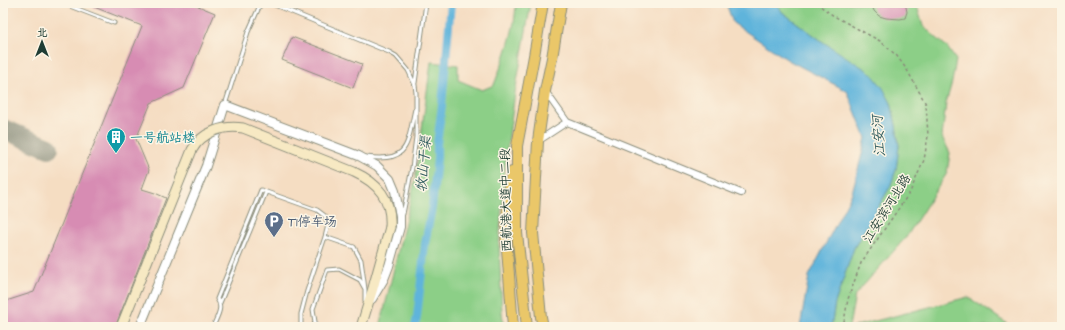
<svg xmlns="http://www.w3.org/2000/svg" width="1065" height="330" font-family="'Architects Daughter','LXGW WenKai TC',sans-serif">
	<rect width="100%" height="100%" fill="#fcf5e5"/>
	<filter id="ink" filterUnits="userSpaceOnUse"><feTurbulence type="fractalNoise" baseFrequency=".025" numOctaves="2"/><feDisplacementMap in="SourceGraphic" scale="8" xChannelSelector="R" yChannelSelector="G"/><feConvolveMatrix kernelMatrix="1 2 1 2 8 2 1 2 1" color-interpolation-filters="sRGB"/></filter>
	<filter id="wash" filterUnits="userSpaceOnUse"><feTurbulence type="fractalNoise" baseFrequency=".012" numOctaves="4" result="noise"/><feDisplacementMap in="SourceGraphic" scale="16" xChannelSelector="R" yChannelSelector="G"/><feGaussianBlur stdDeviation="0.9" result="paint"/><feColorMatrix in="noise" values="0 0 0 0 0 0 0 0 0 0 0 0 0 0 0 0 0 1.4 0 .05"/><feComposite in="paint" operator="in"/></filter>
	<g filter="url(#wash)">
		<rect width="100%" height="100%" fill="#f5ddc2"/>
		<path fill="#8ccf87" stroke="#56865e" d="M516,3H531L515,93L505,165L499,245L502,312L504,327H380L415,180L431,62L458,65V80L482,90L494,85C504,58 515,32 516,3Z
			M776,3H916L923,26L947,47L956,60L952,82L946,103L942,137L950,153L947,173L907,236L855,295L849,327H831L835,303L854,248L890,187L896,170L899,146L896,125L891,103L823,42L782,12Z
			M968,297L1012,327H852Z"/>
		<path fill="#5eb4db" stroke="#3e7888" d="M726,3H776L782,12L823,42L871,73L883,88L891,103L896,125L899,146L896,170L890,187L854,248L835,303L831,327H800L809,276L852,193L866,138L847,91L788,60L733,23Z"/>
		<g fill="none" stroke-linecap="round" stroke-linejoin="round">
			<path stroke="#5eb4db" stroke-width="8" d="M415,327L417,317L425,244L432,207L437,158V144L442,105L451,3"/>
			<path stroke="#8a8d7b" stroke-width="20" d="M3,129L49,148"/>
		</g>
		<g id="blocks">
			<path fill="#d78cb3" d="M84,3H191L215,13L184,88L151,103L136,139L149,170L142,189L155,193L166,198L115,327H3V302L34,292L142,26Z
				M871,3H904L906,7L907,12L905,18L900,19L886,18L879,16L874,11Z
				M292,37L362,64L353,88L282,60Z"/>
		</g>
	</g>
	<g filter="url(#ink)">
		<use href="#blocks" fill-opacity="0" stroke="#8a8d7b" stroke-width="1"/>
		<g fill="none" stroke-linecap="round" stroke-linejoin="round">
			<defs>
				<path id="service" d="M62,3L114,23
					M270,3L389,52L396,56L408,70L415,85L416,93V137L412,168L403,214
					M415,83L426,3
					M225,105L248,32L261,3
					M366,157C410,163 407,144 415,109
					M325,237L354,247L361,260L365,289V301
					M220,303L266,192
					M213,327C216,318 224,308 217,299L261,190L317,210L325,216L328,225L325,237L307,291L301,314V327
					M313,327L315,322L313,309L327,270L339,269L360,280L365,289"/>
				<path id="minor" d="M545,91L567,122L741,193
					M538,141L567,122"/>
				<path id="tertiary" d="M140,327L206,166L225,105L359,156L377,166L390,179L395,191L400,216V227L389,266L384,279L372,299"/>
				<path id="secondary" d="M361,327L373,288L390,227"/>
				<path id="primary" d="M512,172L509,186L506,236L513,327
					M527,327L517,233V146L534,56L543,3
					M543,327L541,317L533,233L538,141L545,91L552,58L561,3"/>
			</defs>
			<use href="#service" stroke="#8a8d7b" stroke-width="5"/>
			<use href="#minor" stroke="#8a8d7b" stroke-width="8"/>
			<use href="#tertiary" stroke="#8a8d7b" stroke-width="10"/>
			<use href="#secondary" stroke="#8a8d7b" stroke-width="11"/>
			<use href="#primary" stroke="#8a8d7b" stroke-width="12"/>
			<path stroke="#8a8d7b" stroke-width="1.5" stroke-dasharray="3 3" stroke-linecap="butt" d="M816,3L834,16L880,41L897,56L907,70L926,104L928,136L924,160L910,192L861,263L848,299L843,327"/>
			<use href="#service" stroke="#fff" stroke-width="3"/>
			<use href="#minor" stroke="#fff" stroke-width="6"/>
			<use href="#tertiary" stroke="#fff" stroke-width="8"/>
			<use href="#secondary" stroke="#f7e9c3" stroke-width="9"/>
			<use href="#primary" stroke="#eac769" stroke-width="10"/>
			<defs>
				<path id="secondary-bridge" d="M121,327L192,150C202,132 223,125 243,128L354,172C378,183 392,199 390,227"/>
			</defs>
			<use href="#secondary-bridge" stroke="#8a8d7b" stroke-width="11" stroke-linecap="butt"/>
			<use href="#secondary-bridge" stroke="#f7e9c3" stroke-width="9"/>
		</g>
	</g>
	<defs>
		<symbol id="building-pin" viewBox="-11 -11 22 30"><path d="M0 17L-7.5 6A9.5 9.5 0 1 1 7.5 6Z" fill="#0f9aa8" stroke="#fcf5e5"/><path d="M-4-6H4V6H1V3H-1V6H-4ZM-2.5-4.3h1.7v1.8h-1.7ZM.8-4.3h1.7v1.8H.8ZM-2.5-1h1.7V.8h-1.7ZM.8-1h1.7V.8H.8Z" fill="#fff"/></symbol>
		<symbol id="parking-pin" viewBox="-11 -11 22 30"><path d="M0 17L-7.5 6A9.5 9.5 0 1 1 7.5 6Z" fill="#5c6f8a" stroke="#fcf5e5"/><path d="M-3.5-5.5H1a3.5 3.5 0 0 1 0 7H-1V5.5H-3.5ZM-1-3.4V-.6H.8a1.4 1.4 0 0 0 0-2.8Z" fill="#fff"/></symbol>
	</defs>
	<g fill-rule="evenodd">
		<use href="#building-pin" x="105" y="126" width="22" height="30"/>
		<use href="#parking-pin" x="263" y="210" width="22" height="30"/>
	</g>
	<g text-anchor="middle" stroke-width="3" stroke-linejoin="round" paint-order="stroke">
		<g font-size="13" fill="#0d838f" stroke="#fcf5e5" text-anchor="start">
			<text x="130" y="142">一号航站楼</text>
		</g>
		<g font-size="13" fill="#1f3d34" stroke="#fcf5e5">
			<text transform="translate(505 200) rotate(-91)" y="5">西航港大道中二段</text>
			<text transform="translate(886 208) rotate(-58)" y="5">江安滨河北路</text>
		</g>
		<g font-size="13" fill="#4e5e75" stroke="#fcf5e5" text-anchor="start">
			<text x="288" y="226">T1停车场</text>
		</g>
		<g font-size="14" font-style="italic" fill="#2f5b5e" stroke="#fcf5e5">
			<text transform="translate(878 136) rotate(-94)" y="5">江安河</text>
			<text transform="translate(423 164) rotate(-85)" y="5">牧山干渠</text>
		</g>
	</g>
	<rect width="1065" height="330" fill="none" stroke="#fcf5e5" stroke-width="16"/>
	<g transform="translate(42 42)" stroke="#fcf5e5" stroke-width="3" paint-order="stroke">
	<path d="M0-3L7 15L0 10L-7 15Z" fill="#1f3d34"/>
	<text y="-6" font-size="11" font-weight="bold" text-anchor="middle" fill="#1f3d34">北</text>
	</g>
</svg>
